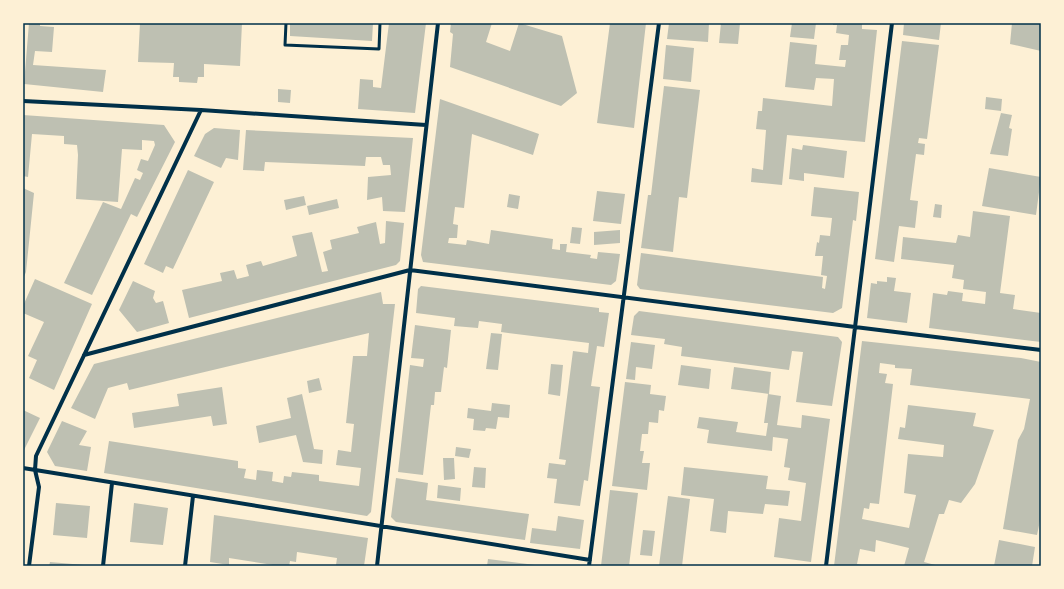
<svg xmlns="http://www.w3.org/2000/svg" width="1064" height="589" font-family="'Asap Condensed',sans-serif">
	<rect width="100%" height="100%" fill="#fdf0d5"/>
	<path fill="#bec0b2" d="M29,23H40V26L54,27L52,52L35,51L33,65L106,70L103,92L24,84Z
		M140,23H242L240,66L204,64V77H198L197,83L179,82V77H173L174,63L138,62Z
		M290,23H373L372,41L290,36Z
		M389,23H426L415,113L358,109L360,79L373,80V87L381,88Z
		M451,23H492L486,42L510,51L519,23L562,36L577,93L561,106L450,67L453,34L450,32Z
		M610,23H646L634,128L597,123Z
		M669,23H709L708,42L667,39Z
		M721,23H740L738,44L719,43Z
		M792,23H816L814,39L790,37Z
		M833,23H862V29L877,30L865,142L787,135L782,185L751,182L752,168L763,170L766,130L756,129L758,111H762L763,98L832,106L834,79L816,78L814,90L785,87L790,42L817,45L815,64L845,67L846,60H839L841,45H848L849,35L836,33L837,25H833Z
		M904,23H941L939,40L903,35Z
		M1012,23H1041V51L1010,44Z
		M902,41L939,45L927,139L919,138L918,143L925,144L924,155L916,154L910,200L918,201L915,228L899,226L894,262L875,259Z
		M666,45L694,48L691,82L663,79Z
		M664,86L700,90L687,198L679,197L673,252L641,248L648,195H651Z
		M278,89L291,90L290,103L278,102Z
		M986,97L1002,99L1001,111L985,109Z
		M440,99L539,134L533,155L472,134L464,208L455,207L453,224L458,225L457,238H449L448,243L466,245L467,240L489,244L491,230L553,239L552,249L560,250V244H567L566,252L591,255L590,258L597,259L598,252L620,254L616,281L611,285L423,262L421,255Z
		M1001,113L1012,115L1009,128L1012,129L1008,156L990,154Z
		M23,115L164,125L175,142L137,217L131,214L92,295L64,283L103,202L121,209L135,178L140,180L143,173L137,170L141,159L148,161L155,145L154,141L142,140V150L122,149L118,202L76,199L78,155L77,145L64,144V136L32,134L28,177L23,176Z
		M214,128L240,130L238,160L226,158L221,168L194,156L205,134Z
		M246,130L413,138L405,212L383,211L382,197L367,200L368,177L391,175L390,165H383L381,157H366L365,166L265,162L264,171L243,170Z
		M803,145L847,151L844,178L804,173V181L789,179L792,148L802,150Z
		M989,168L1041,177L1036,215L982,206Z
		M188,170L214,182L173,269L166,266L163,273L144,264Z
		M814,187L859,192L856,221L853,220L842,308L833,313L640,289L637,285L641,253L823,277L822,288L825,289L827,276L821,275L823,256H815L817,242L819,243L820,235L830,236L832,218L811,216Z
		M23,188L34,193L26,272L23,279Z
		M597,191L625,194L621,224L593,221Z
		M509,194L520,196L518,209L507,207Z
		M304,196L306,205L286,210L284,200Z
		M337,199L339,208L309,215L307,206Z
		M935,204L942,205L941,218L933,217Z
		M973,211L1010,216L1000,293L1015,295L1013,309L1041,313V342L929,328L933,293L947,295L948,291L963,293L962,301L985,304L986,292L963,289L964,280L952,278L954,265L901,259L903,237L956,243L958,235L970,237Z
		M386,221L404,223L400,261L396,265L189,318L182,290L222,281L220,273L234,270L237,279L249,276L246,265L261,261L263,266L297,256L292,236L312,232L322,272L328,271L323,252L332,249L330,240L359,233L357,227L376,222L380,244L385,243Z
		M572,227L582,228L580,244L570,243Z
		M620,230V243L594,245V232Z
		M887,277L896,278L894,291L911,293L907,323L867,318L871,283L877,284V281L887,282Z
		M35,279L92,304L54,390L29,378L37,360L28,356L44,322L23,313V306Z
		M133,281L155,291L153,298L156,303L163,301L169,323L137,332L119,310Z
		M421,286L599,308V312L609,313L604,347L597,346L591,386L600,387L588,481L584,480L580,506L554,503L557,479L547,478L549,463L565,465L566,460L559,459L573,351L588,353L589,343L501,332L502,324L479,321L478,328L454,326L455,318L416,313L418,289Z
		M381,292L383,304H395L371,512L367,516L104,473L109,441L238,461V468L246,469L244,478L256,480L257,470L273,472L272,481L283,483L284,476L291,477L292,472L319,475V481L359,486L361,468L336,465L338,450L351,452L354,424L346,423L353,356H367L369,333L129,390L127,383L108,388L95,419L71,408L94,364Z
		M639,311L838,337L842,342L832,406L796,402L803,352L792,351L789,370L681,356L682,347L664,344L665,339L631,335L634,316Z
		M415,325L451,330L447,368L444,367L441,392H435L434,405H431L423,475L398,472L410,365L423,367L424,359L411,358Z
		M491,333L502,334L498,370L486,369Z
		M862,341L1021,358L1041,362V516L1037,535L1003,529L1018,440L1024,429L1030,399L910,385L912,369L895,368V365L880,363L879,373L887,374L885,383L893,384L879,504L870,503L869,509L864,508L862,519L909,528L916,495L904,493L908,454L943,457L944,445L898,439L900,427L905,428L908,405L976,413L973,426L994,430L975,484L961,503L949,500L944,514H939L924,562L939,566H904L909,548L876,540L875,552L860,549L857,564L866,566H834Z
		M631,342L655,345L652,369L636,367L635,380L626,379Z
		M551,364L563,365L560,396L548,394Z
		M681,365L711,369L709,389L678,385Z
		M734,367L771,372L769,394L731,389Z
		M319,378L322,390L309,393L307,381Z
		M625,382L651,385L650,394L666,396L664,411L659,410L658,423L649,422L648,434H642L640,451H644L642,463H650L647,490L612,486Z
		M222,387L227,424L213,426L211,416L134,428L132,413L179,406L177,394Z
		M302,394L314,449L323,450L322,464L303,462L296,435L259,443L256,426L291,418L287,398Z
		M768,394L781,396L777,425L801,428L802,415L830,419L811,562L774,557L779,518L801,521L806,483L788,480L790,468L784,467L788,439L773,437L772,451L707,443L709,430L697,428L699,417L738,422L736,432L766,436L768,423H764Z
		M492,403L510,405L509,418L498,417L496,429L486,428L485,431L473,430L474,419L467,418L468,408L491,411Z
		M23,410L40,418L23,452Z
		M62,421L87,431L79,445L91,447L87,471L55,466L47,452Z
		M456,447L471,449L469,458L455,456Z
		M443,458H454L455,479L444,480Z
		M474,467L486,468L485,488L472,487Z
		M684,467L768,476L766,489L790,491L788,506L765,504L763,514L728,511L726,533L710,531L714,499L681,495Z
		M396,478L428,483L426,500L529,514L525,540L396,522L391,517Z
		M438,485L461,488L460,501L437,498Z
		M610,490L638,493L629,566H601Z
		M668,496L690,499L682,566H659Z
		M56,503L90,506L87,538L53,535Z
		M134,503L168,508L163,545L130,542Z
		M214,515L368,538L364,566L336,565L337,558L297,552L296,562L290,561L289,566H273V565L229,558V565L210,562Z
		M558,516L584,520L580,549L530,543L532,528L556,531Z
		M643,530L655,531L652,556L640,555Z
		M999,540L1035,547L1032,566H994Z
		M488,559L535,565V566H487Z
		M50,562L84,565V566H49Z"/>
	<g fill="none" stroke-linecap="round" stroke-linejoin="round">
		<path stroke="#003049" stroke-width="3" d="M286,23L285,45L379,49L380,23"/>
		<path stroke="#003049" stroke-width="4" d="M23,101L201,110L426,125
			M84,355L410,270L855,327L1041,350
			M23,468L590,560
			M29,566L39,487L35,470L36,456L201,110
			M103,566L112,483
			M185,566L193,496
			M377,566L438,23
			M589,566L659,23
			M826,566L892,23"/>
	</g>
	<rect width="1064" height="589" fill="none" stroke="#fdf0d5" stroke-width="48"/>
	<rect x="24" y="24" width="1016" height="541" fill="none" stroke="#003049" stroke-width="1.5"/>
</svg>
